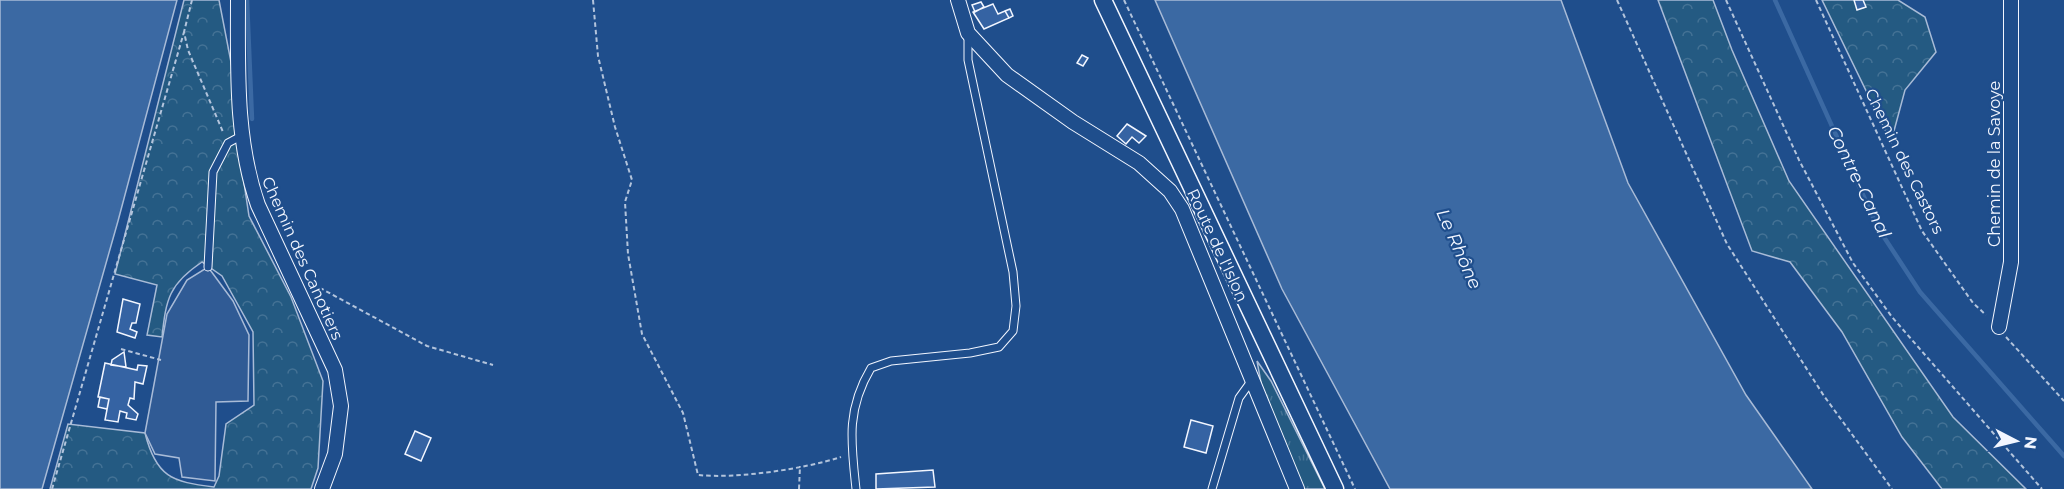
<svg xmlns="http://www.w3.org/2000/svg" width="2064" height="489" font-family="Montserrat,sans-serif">
	<defs>
		<pattern id="grass-tufts" width="24" height="20" patternUnits="userSpaceOnUse" patternTransform="scale(1.5)"><rect width="24" height="20" fill="#245a82"/><path d="M3 7l-1-3M5 7V3M7 7l1-3M15 17l-1-3M17 17v-4M19 17l1-3" fill="none" stroke="#447295"/></pattern>
		<pattern id="forest-crowns" width="20" height="18" patternUnits="userSpaceOnUse" patternTransform="scale(1.5)"><rect width="20" height="18" fill="#245a82"/><path d="M2 6a3 3 0 1 1 6 0M12 15a3 3 0 1 1 6 0" fill="none" stroke="#447295"/></pattern>
	</defs>
	<rect width="100%" height="100%" fill="#1f4e8c"/>
	<path fill="url(#grass-tufts)" stroke="#a8bbd7" stroke-width="1.5" d="M1257,361L1271,381L1325,489H1304L1262,388Z"/>
	<path fill="url(#forest-crowns)" stroke="#a8bbd7" stroke-width="1.5" d="M184,0H219L236,88L241,163L249,216L291,297L323,381L318,468L311,489H50L68,424L145,433C156,477 172,482 214,487L219,476L226,424L254,405L253,332L222,276L202,262C169,284 166,299 162,337L147,335L157,285L115,274Z
		M1658,0H1713L1732,50L1789,181L1953,417L2026,489H1942L1902,437L1842,332L1790,262L1752,251Z
		M1822,0H1898L1925,17L1936,52L1905,90L1891,142Z"/>
	<path fill="#305b95" stroke="#a8bbd7" stroke-width="1.5" d="M208,267L233,301L249,335L248,401L216,402L215,481L182,477L179,458L155,454L145,433L167,314L187,280Z"/>
	<path fill="#3b69a3" stroke="#a8bbd7" stroke-width="1.5" d="M0,0H177L118,221L42,489H0Z
		M1155,0H1561L1628,183L1746,395L1812,489H1390L1282,289Z"/>
	<g fill="none" stroke-linecap="round" stroke-linejoin="round">
		<path stroke="#3b69a3" stroke-width="4.5" d="M247,0L252,119
			M1775,0L1878,228L1920,292L2064,456"/>
	</g>
	<path fill="#3563a3" stroke="#f2f6ff" stroke-width="1.5" d="M1854,0H1863L1866,7L1857,10Z
		M981,2L984,7L975,12L972,5Z
		M993,4L998,14L1005,11L1009,18L984,29L973,12Z
		M1010,9L1013,16L1009,18L1005,11Z
		M1082,55L1088,58L1083,66L1077,63Z
		M1127,124L1146,136L1139,143L1132,137L1126,144L1117,136Z
		M123,299L140,304L136,323H132L130,329L137,332L135,338L117,332Z
		M124,352L126,367L111,365L112,360Z
		M105,363L137,370L138,365L147,366L143,384L135,382L134,399L130,398L128,405L138,414L136,420L126,418L127,413L120,411L118,422L105,420L109,399L98,397Z
		M100,397L109,399L107,409L98,407Z
		M1191,420L1213,426L1206,453L1184,447Z
		M415,431L431,438L421,461L405,454Z
		M933,470L935,487L876,489V474Z"/>
	<g fill="none" stroke-linecap="round" stroke-linejoin="round">
		<defs>
			<path id="service" d="M208,267L213,172L228,143L241,136
				M856,489C851,442 846,410 871,368L891,361L970,353L999,347L1013,331L1016,306L1013,272L968,60V35
				M1212,489L1239,398L1252,380"/>
			<path id="minor" d="M238,0C238,69 235,139 258,205L335,370L341,406L335,454L322,489
				M958,0L968,33L1007,75L1073,122L1139,163L1170,191L1182,209L1297,489
				M1999,327L2011,262V0"/>
			<path id="tertiary" d="M1103,0L1335,489"/>
		</defs>
		<use href="#service" stroke="#f2f6ff" stroke-width="9"/>
		<use href="#minor" stroke="#f2f6ff" stroke-width="16"/>
		<use href="#tertiary" stroke="#f2f6ff" stroke-width="19"/>
		<path stroke="#b3c4dc" stroke-width="2" stroke-dasharray="4.5 3" stroke-linecap="butt" d="M192,0L184,32L188,50L223,132
			M593,0L598,56L615,127L632,180L625,202L628,254L642,334L683,413L698,475C736,479 804,469 841,457
			M1124,0L1355,489
			M1617,0L1727,244L1824,396L1892,489
			M1726,0L1799,160L1853,263L1892,317L2042,489
			M1816,0L1922,231L1973,303L1986,315
			M312,287L322,289L427,346L493,365
			M2006,337L2064,401
			M121,349L161,360
			M52,489L184,32
			M799,489L800,466"/>
		<use href="#service" stroke="#1f4e8c" stroke-width="7"/>
		<use href="#minor" stroke="#1f4e8c" stroke-width="14"/>
		<use href="#tertiary" stroke="#1f4e8c" stroke-width="16"/>
	</g>
	<g text-anchor="middle" stroke-width="4.5" stroke-linejoin="round" paint-order="stroke">
		<g font-size="16" fill="#f2f6ff" stroke="#1f4e8c">
			<text transform="translate(1905 161) rotate(64)" y="6">Chemin des Castors</text>
			<text transform="translate(1994 164) rotate(-90)" y="6">Chemin de la Savoye</text>
			<text transform="translate(1218 245) rotate(65)" y="6">Route de l'Islon</text>
			<text transform="translate(303 258) rotate(66)" y="6">Chemin des Canotiers</text>
		</g>
		<g font-size="18" font-style="italic" fill="#f2f6ff" stroke="#1f4e8c">
			<text transform="translate(1859 182) rotate(64)" y="6">Contre-Canal</text>
			<text transform="translate(1459 249) rotate(66)" y="6">Le Rhône</text>
		</g>
	</g>
	<g transform="translate(2016 441) rotate(97)" stroke="#1f4e8c" stroke-width="4.5" paint-order="stroke">
	<path d="M0-4.5L10 22L0 15L-10 22Z" fill="#f2f6ff"/>
	<text y="-9" font-size="16" font-weight="bold" text-anchor="middle" fill="#f2f6ff">N</text>
	</g>
</svg>
